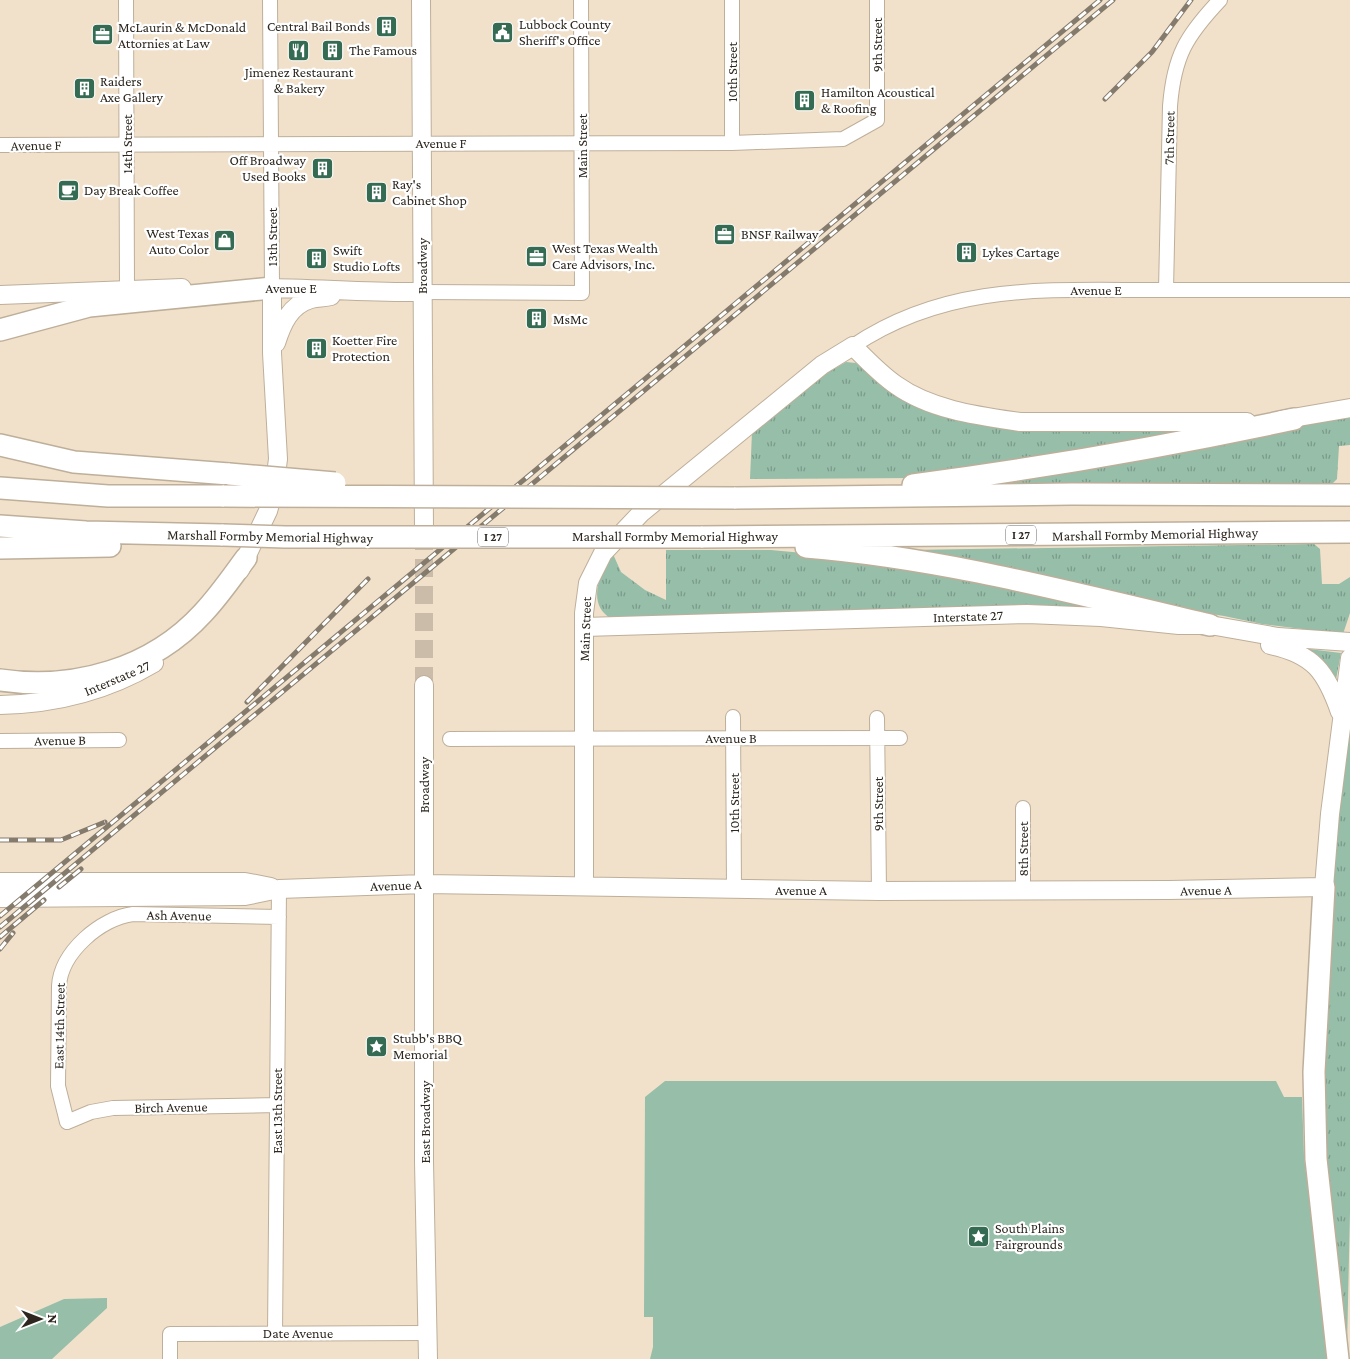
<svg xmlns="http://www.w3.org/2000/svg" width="1350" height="1359" font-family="'Crimson Pro',serif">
	<defs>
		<pattern id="grass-tufts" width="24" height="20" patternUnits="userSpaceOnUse" patternTransform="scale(1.25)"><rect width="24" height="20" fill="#96bea9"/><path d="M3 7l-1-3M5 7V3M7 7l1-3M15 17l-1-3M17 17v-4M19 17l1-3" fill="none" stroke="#7b9a89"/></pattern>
	</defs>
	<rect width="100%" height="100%" fill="#f1e1cb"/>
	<path fill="url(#grass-tufts)" d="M846,362L856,363L891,388L928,407L1115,426L1188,431L917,478L750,479L752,432L820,377Z
		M1350,414V445L1339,446L1337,479L1333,483L1004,484L1005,477Z
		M1314,544L1320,549L1322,584H1339L1350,577V613L1343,634L1262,624L1224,616L1155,605L907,550Z
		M666,550H771L867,559L1102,608L612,619C586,605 599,573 613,554L621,572L645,590L666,600Z
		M1309,649L1341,653L1335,685L1306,651Z
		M1350,701V1212L1347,1347C1340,1292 1329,1234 1326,1179C1317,1020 1330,859 1350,701Z"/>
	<path fill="#96bea9" d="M665,1081H1276L1284,1097H1302L1304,1156L1328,1359H650L653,1347V1317H644L645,1097Z
		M107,1298V1308L52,1359H0V1327L64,1299Z"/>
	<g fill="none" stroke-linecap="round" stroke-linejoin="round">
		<path stroke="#cabca9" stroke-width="18" stroke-dasharray="18 9" stroke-linecap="butt" d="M424,685V532"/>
		<defs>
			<path id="minor" d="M126,0L127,289
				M270,0L272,288
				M732,0V143
				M0,145L732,143L843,139L877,120V0
				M1166,290L1170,106C1174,56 1186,36 1220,0
				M422,292L582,293L581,0
				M853,346C947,283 1045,290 1153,290C1219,290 1284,290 1350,290
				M733,717L734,889
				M877,718L879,891
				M450,739L900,738
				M0,741L119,740
				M1023,808V890
				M277,1105L113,1108L91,1112L67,1122L58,1086L59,986C61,952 101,918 133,914L279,917
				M275,1334L279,889
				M170,1359V1334L427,1333"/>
			<path id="major" d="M421,0L424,532
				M261,288C315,288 368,293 422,292
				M0,295L182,288
				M276,343C282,324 290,305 311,299C318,297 324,298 331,296
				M1281,420L1350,408
				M240,570L268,511L274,490L278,459L272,353V288
				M584,627L1027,614L1101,617L1179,625H1210L1278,637L1350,642
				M1270,645C1314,654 1326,672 1340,712
				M424,685V1162L428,1359
				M0,705C54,704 107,691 154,663
				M0,882H245L271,887
				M584,885V613L588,583L603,553L641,513L822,365L853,346C866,359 880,374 896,385C931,410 979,416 1020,422H1247
				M0,898L245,896L279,889L424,884L879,891L1169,890L1324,887L1330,814L1350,658"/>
			<path id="highway" d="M0,330L89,306L272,288
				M0,445L74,462L229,474
				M913,485C1041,468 1168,446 1294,419
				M0,488L108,496H224
				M734,498L1072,494L1350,495
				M0,526L86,532L223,535
				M701,537L1350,532
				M806,547C943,558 1077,594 1210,625
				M0,548L110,546
				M0,680C74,691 152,669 203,613C219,596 232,577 246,558
				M1324,887L1314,1072L1316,1159L1338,1359"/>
		</defs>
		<use href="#minor" stroke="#beaf9a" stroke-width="16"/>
		<use href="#major" stroke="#beaf9a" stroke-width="20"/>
		<use href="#highway" stroke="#beaf9a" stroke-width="24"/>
		<use href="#minor" stroke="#fff" stroke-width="14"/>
		<use href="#major" stroke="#fff" stroke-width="18"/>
		<use href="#highway" stroke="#fff" stroke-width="21"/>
		<defs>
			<path id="rail" d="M1105,99L1152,52L1191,0
				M247,702L368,579
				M0,840H61L105,822
				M59,887L81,869
				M0,916L1100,0
				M0,927L1113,0
				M0,937L44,900
				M0,949L13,933"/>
		</defs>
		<use href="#rail" stroke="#857b6c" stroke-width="5"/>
		<use href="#rail" stroke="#fff" stroke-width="3" stroke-dasharray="9" stroke-linecap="butt"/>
		<defs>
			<path id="highway-bridge" d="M229,474L335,483
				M224,496L734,498
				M223,535L285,537H701"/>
		</defs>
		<use href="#highway-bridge" stroke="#beaf9a" stroke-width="24" stroke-linecap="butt"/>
		<use href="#highway-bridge" stroke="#fff" stroke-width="21"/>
	</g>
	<defs>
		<symbol id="building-square" viewBox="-11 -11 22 22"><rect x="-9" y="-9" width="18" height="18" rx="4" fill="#346b52" stroke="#fff"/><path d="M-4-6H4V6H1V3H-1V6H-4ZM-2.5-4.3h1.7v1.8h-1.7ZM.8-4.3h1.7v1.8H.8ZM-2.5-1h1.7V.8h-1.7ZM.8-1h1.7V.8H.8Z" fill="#fff"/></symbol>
		<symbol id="civic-square" viewBox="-11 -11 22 22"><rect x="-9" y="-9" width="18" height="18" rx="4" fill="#346b52" stroke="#fff"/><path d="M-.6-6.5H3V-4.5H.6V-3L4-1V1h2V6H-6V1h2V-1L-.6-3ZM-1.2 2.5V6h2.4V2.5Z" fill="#fff"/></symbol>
		<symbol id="office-square" viewBox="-11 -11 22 22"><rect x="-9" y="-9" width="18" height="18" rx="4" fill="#346b52" stroke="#fff"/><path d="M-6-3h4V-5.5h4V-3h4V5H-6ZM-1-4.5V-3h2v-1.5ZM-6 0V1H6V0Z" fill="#fff"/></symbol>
		<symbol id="restaurant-square" viewBox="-11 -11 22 22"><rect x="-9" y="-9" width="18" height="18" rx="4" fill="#346b52" stroke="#fff"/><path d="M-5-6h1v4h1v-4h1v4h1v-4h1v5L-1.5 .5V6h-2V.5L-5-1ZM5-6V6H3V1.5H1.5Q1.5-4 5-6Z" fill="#fff"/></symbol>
		<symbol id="cafe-square" viewBox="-11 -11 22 22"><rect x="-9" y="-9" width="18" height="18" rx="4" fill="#346b52" stroke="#fff"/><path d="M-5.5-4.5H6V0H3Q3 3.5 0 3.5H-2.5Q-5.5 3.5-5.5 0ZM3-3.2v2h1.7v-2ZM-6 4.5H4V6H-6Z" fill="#fff"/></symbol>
		<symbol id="shop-square" viewBox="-11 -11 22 22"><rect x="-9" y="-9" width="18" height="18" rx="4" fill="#346b52" stroke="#fff"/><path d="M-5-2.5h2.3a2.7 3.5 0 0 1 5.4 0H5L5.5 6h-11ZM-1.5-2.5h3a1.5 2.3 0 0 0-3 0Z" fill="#fff"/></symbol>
		<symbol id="sight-square" viewBox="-11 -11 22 22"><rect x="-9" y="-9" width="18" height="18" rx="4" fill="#346b52" stroke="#fff"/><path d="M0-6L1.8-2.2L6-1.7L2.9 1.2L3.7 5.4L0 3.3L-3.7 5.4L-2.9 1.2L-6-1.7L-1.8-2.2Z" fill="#fff"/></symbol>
	</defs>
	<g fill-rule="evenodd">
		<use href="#building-square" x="374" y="14" width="25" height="25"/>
		<use href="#civic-square" x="490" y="20" width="25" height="25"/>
		<use href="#office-square" x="90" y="22" width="25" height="25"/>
		<use href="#restaurant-square" x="286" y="38" width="25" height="25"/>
		<use href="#building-square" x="320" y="38" width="25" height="25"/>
		<use href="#building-square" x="72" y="76" width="25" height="25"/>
		<use href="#building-square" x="792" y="88" width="25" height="25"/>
		<use href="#building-square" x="310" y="156" width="25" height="25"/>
		<use href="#cafe-square" x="56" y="178" width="25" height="25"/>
		<use href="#building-square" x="364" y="180" width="25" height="25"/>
		<use href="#office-square" x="712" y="222" width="25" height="25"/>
		<use href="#shop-square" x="212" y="228" width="25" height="25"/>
		<use href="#building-square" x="954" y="240" width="25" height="25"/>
		<use href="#office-square" x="524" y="244" width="25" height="25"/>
		<use href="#building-square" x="304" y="246" width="25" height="25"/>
		<use href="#building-square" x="524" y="306" width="25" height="25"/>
		<use href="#building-square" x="304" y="336" width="25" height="25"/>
		<use href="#sight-square" x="364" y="1034" width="25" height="25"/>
		<use href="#sight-square" x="966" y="1224" width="25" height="25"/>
	</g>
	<g text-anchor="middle" stroke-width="4.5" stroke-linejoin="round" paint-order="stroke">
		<g fill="#fff" stroke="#6c6862" stroke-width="1">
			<rect x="1006" y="525.5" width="30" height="19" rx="4"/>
			<rect x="478" y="527.5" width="30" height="19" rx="4"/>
		</g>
		<g font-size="12" font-weight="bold" fill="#2d271f">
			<text x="1021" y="539">I 27</text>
			<text x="493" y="541">I 27</text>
		</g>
		<g font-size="14" fill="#2d271f" stroke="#fff" text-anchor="start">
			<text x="519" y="29">Lubbock County<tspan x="519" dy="16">Sheriff's Office</tspan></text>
			<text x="370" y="31" text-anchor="end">Central Bail Bonds</text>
			<text x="118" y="32">McLaurin &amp; McDonald<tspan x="118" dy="16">Attornies at Law</tspan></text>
			<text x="349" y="55">The Famous</text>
			<text x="299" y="77" text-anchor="middle">Jimenez Restaurant<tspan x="299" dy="16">&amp; Bakery</tspan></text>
			<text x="100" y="86">Raiders<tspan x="100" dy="16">Axe Gallery</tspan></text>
			<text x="821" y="97">Hamilton Acoustical<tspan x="821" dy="16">&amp; Roofing</tspan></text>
			<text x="306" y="165" text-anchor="end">Off Broadway<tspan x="306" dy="16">Used Books</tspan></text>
			<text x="392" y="189">Ray's<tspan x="392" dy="16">Cabinet Shop</tspan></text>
			<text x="84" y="195">Day Break Coffee</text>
			<text x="209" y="238" text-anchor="end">West Texas<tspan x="209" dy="16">Auto Color</tspan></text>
			<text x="741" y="239">BNSF Railway</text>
			<text x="552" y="253">West Texas Wealth<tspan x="552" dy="16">Care Advisors, Inc.</tspan></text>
			<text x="333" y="255">Swift<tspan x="333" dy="16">Studio Lofts</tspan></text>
			<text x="982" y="257">Lykes Cartage</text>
			<text x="553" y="324">MsMc</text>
			<text x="332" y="345">Koetter Fire<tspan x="332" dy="16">Protection</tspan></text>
			<text x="393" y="1043">Stubb's BBQ<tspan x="393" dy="16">Memorial</tspan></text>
			<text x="995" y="1233">South Plains<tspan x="995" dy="16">Fairgrounds</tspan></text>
		</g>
		<g font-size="14" fill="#2d271f" stroke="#fff">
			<text transform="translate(877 45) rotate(-90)" y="5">9th Street</text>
			<text transform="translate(732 72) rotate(-90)" y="5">10th Street</text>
			<text transform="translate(1169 138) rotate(-89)" y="5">7th Street</text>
			<text x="441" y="148">Avenue F</text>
			<text transform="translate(127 144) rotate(-90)" y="5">14th Street</text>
			<text transform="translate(36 145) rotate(-1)" y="5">Avenue F</text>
			<text transform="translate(582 146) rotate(-90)" y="5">Main Street</text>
			<text transform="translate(272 237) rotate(-90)" y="5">13th Street</text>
			<text transform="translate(422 266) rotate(-90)" y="5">Broadway</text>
			<text x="291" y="293">Avenue E</text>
			<text x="1096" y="295">Avenue E</text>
			<text transform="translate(1155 534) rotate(-1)" y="5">Marshall Formby Memorial Highway</text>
			<text transform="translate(270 536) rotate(1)" y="5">Marshall Formby Memorial Highway</text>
			<text x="675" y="541">Marshall Formby Memorial Highway</text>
			<text transform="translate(968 616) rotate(-2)" y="5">Interstate 27</text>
			<text transform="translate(585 629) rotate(-88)" y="5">Main Street</text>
			<text transform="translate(117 678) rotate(-23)" y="5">Interstate 27</text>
			<text x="731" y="743">Avenue B</text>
			<text transform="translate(60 740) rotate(-1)" y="5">Avenue B</text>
			<text transform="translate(424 785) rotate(-90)" y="5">Broadway</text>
			<text transform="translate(734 803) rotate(-90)" y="5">10th Street</text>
			<text transform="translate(878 804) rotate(-90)" y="5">9th Street</text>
			<text transform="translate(1023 849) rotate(-90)" y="5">8th Street</text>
			<text transform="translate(396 885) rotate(-2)" y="5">Avenue A</text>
			<text x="801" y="895">Avenue A</text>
			<text transform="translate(1206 890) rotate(-1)" y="5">Avenue A</text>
			<text transform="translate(179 915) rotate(1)" y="5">Ash Avenue</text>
			<text transform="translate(59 1026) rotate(-89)" y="5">East 14th Street</text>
			<text transform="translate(171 1107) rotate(-1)" y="5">Birch Avenue</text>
			<text transform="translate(277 1111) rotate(-90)" y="5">East 13th Street</text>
			<text transform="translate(425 1122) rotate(-90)" y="5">East Broadway</text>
			<text x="298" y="1338">Date Avenue</text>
		</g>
	</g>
	<g transform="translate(40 1319) rotate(90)" stroke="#ffffff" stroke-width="4" paint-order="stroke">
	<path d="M0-4L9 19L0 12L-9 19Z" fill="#2d271f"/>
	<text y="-8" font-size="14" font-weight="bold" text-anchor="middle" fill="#2d271f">N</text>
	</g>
</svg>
